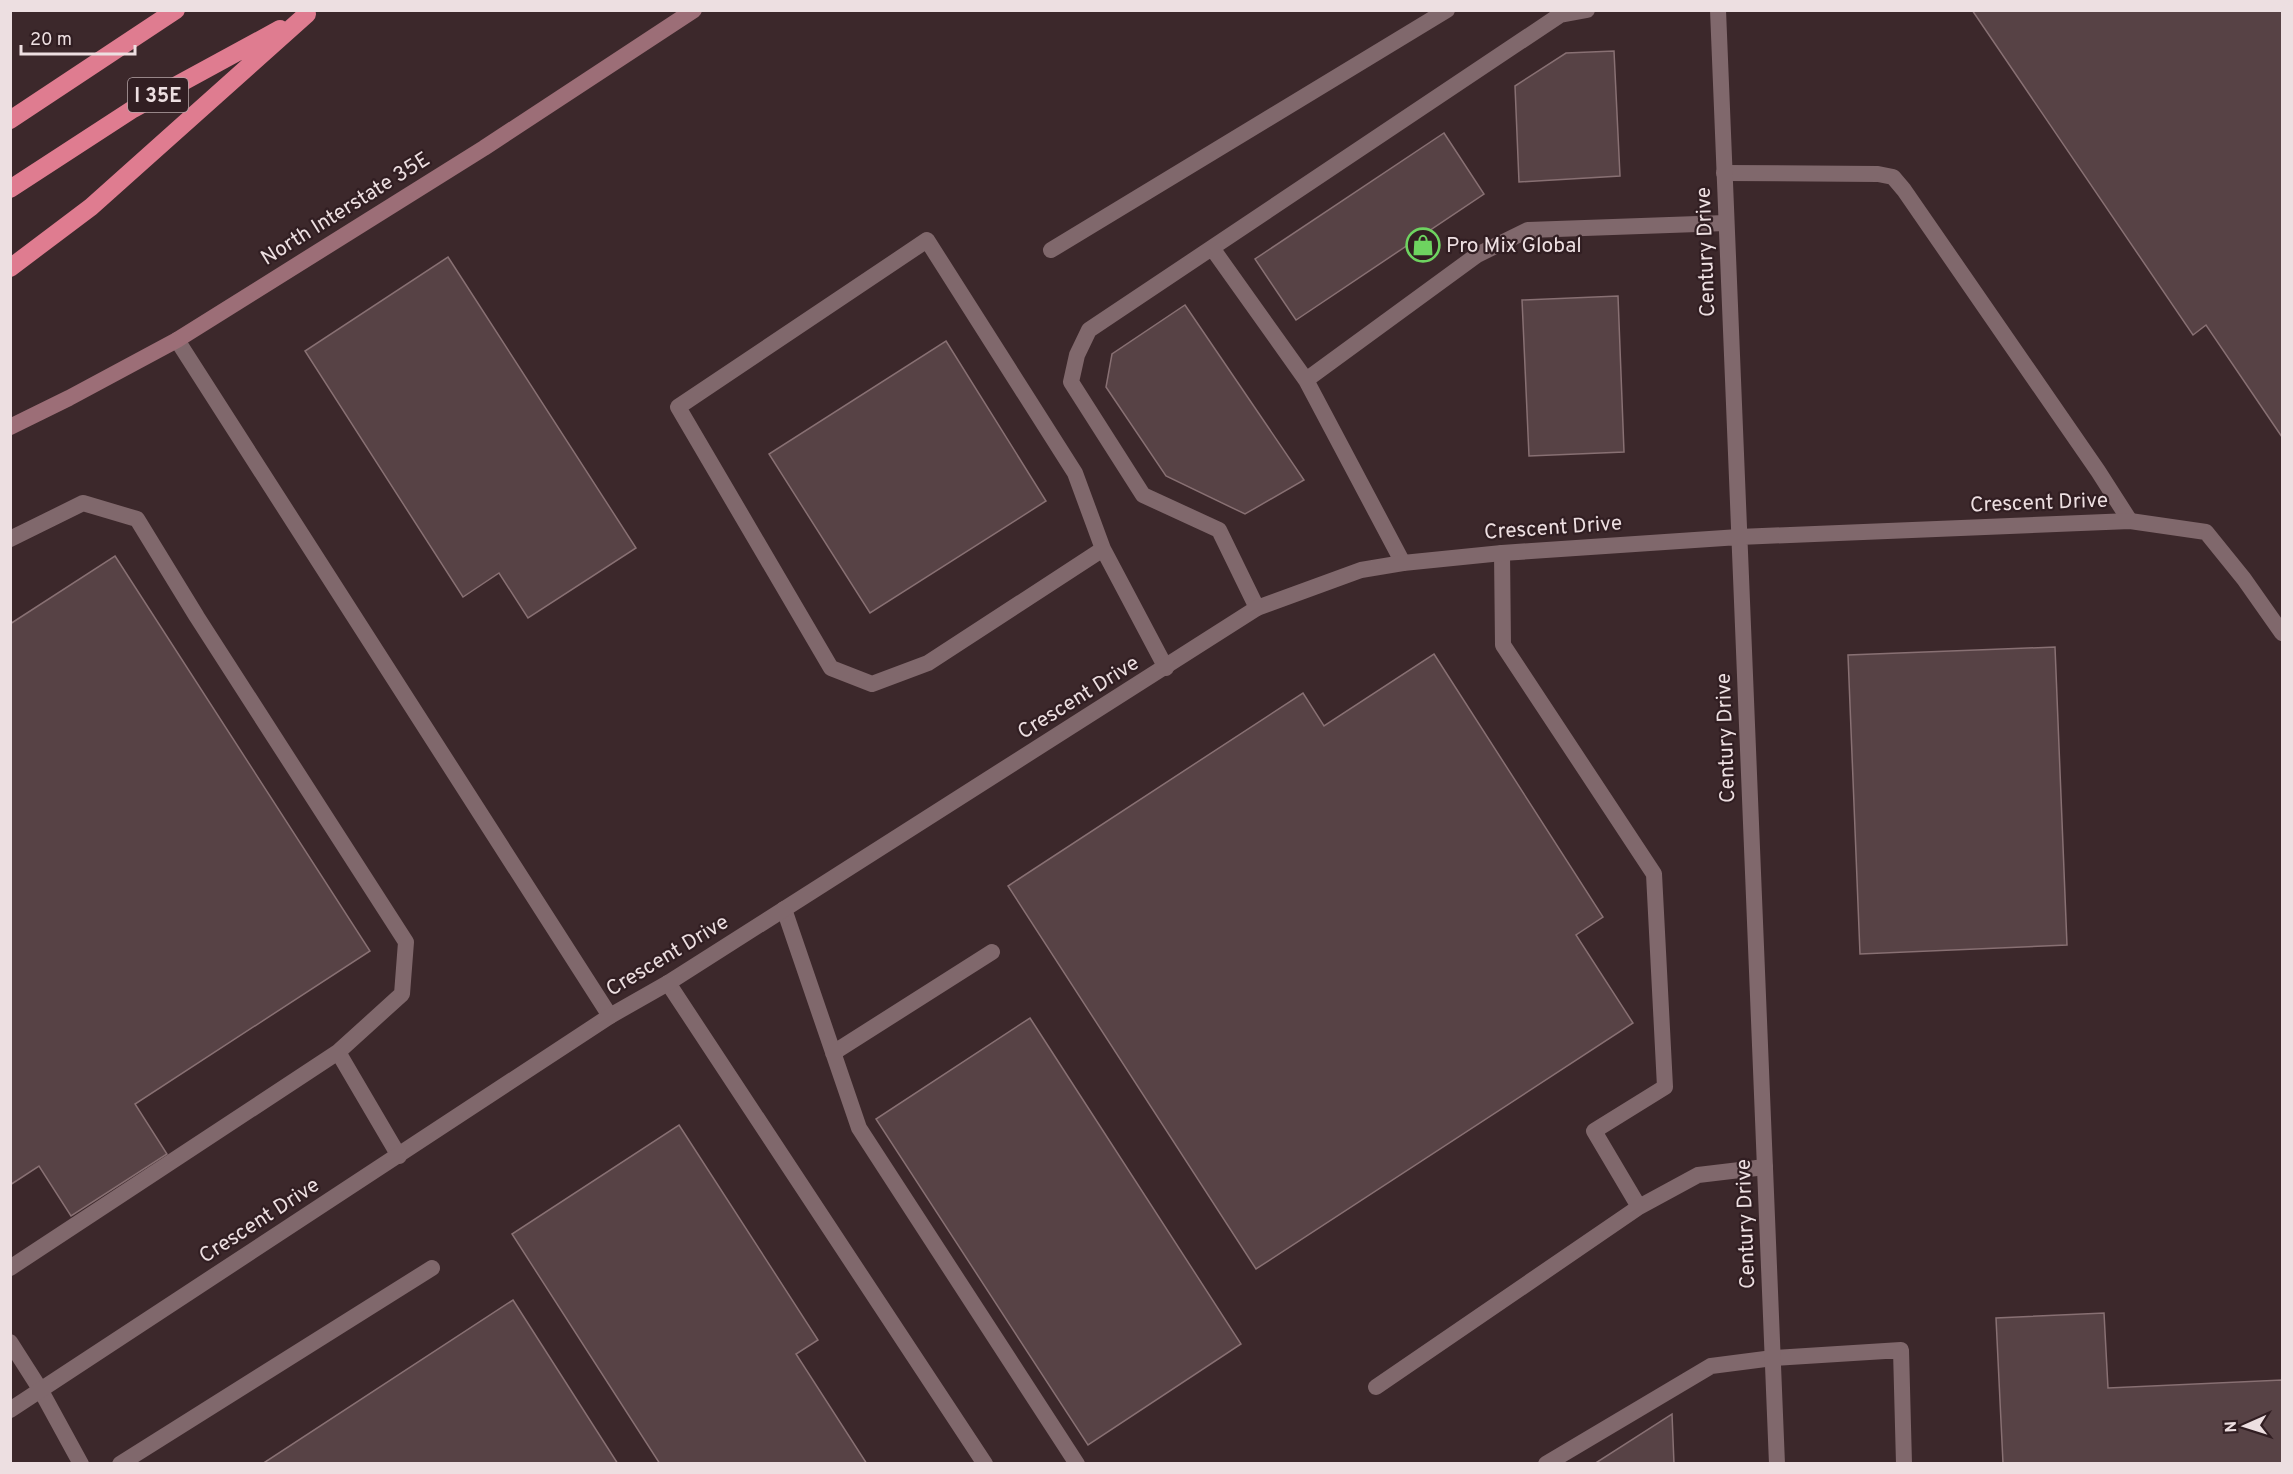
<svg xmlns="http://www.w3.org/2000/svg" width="2293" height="1474" font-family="Overpass,sans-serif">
	<rect width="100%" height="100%" fill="#3c282b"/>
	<path fill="#574245" stroke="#887073" stroke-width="1.5" d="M1972,10H2282V437L2206,325L2193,335Z
		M1614,51L1620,176L1519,182L1515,86L1566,53Z
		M1444,133L1484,194L1296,320L1255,259Z
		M448,257L636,548L528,618L499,573L463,597L305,351Z
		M1618,296L1624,452L1529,456L1522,300Z
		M1185,305L1304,480L1245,514L1166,476L1106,387L1112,354Z
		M946,341L1046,501L870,613L769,454Z
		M115,556L370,951L135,1104L167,1154L71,1216L39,1166L10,1185V624Z
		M2055,647L2067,945L1860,954L1848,655Z
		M1434,654L1603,917L1576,935L1633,1023L1256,1269L1008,886L1303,693L1324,726Z
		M1030,1018L1241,1344L1088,1445L876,1119Z
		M679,1125L818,1340L796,1354L867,1464H660L512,1234Z
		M513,1300L618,1464H262Z
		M2104,1313L2108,1388L2282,1380V1464H1992L2003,1463L1996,1318Z
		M1672,1414L1674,1464H1594Z"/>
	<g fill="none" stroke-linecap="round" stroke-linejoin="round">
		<path stroke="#80686c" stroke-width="16" d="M1724,173L1878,174L1893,177L1904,190L2098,471L2130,521
			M1212,248L1306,380
			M1051,250L1447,10
			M177,340L610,1016
			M10,539L83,503L137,519L197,617L406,942L402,994L338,1052
			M1103,549L928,663L872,684L831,668L678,407L927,240L1075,473L1103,549L1166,668
			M1502,553L1503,645L1654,874L1665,1087L1594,1131L1639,1207L1698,1175L1765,1167
			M1403,563L1306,380L1477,255L1528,230L1726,223
			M1257,608L1219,530L1143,495L1071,382L1077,355L1089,330L1560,15L1587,10
			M784,909L859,1128L1077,1464
			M668,983L985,1464
			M833,1053L992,952
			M10,1268L338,1052L399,1156
			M10,1342L40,1389L81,1464
			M1376,1387L1639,1207
			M120,1464L432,1268
			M1546,1464L1711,1366L1773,1358L1901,1350L1904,1464"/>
		<path stroke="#80686c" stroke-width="16" d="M1718,10L1777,1464
			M10,1410L610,1016L668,983L1257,608L1361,570L1403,563L1502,553L1739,537L2130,521L2206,532L2244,579L2282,633"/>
		<path stroke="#9c6e77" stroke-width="16" d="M10,427L69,398L177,340L484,148L694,10"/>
		<path stroke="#df7c90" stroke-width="18" d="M10,120L176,10
			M10,189L133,109L280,29
			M10,268L91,207L307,14"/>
	</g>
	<defs>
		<symbol id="shop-ring" viewBox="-11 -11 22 22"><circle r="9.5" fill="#311e22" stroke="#6ed360" stroke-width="1.5"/><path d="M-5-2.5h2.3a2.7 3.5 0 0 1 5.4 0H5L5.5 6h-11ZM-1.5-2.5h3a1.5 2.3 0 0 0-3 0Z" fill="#6ed360"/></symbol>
	</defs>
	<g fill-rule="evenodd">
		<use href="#shop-ring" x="1404" y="226" width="38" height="38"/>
	</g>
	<g text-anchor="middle" stroke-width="4.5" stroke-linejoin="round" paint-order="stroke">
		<rect fill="#311e22" stroke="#b5a5a8" stroke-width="1.5" x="128" y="78" width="60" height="34" rx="4.5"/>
		<g font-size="20" font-weight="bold" fill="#eddfe1">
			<text x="158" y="102">I 35E</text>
		</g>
		<g font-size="21" fill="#eddfe1" stroke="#311e22">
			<text transform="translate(345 208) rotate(-32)" y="7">North Interstate 35E</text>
			<text transform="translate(1705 252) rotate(-92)" y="7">Century Drive</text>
			<text transform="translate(2039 502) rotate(-2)" y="7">Crescent Drive</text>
			<text transform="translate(1553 527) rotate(-4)" y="7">Crescent Drive</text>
			<text transform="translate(1078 697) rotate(-32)" y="7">Crescent Drive</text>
			<text transform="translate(1725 738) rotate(-92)" y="7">Century Drive</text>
			<text transform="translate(667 955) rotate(-31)" y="7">Crescent Drive</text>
			<text transform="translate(259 1220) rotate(-33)" y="7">Crescent Drive</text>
			<text transform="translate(1745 1224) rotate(-92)" y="7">Century Drive</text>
		</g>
		<g font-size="21" fill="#eddfe1" stroke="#311e22" text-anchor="start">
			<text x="1446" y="252">Pro Mix Global</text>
		</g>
	</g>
	<rect width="2293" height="1474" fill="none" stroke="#eddfe1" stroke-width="24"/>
	<g transform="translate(2245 1426) rotate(267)" stroke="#311e22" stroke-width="4.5" paint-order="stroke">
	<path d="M0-4.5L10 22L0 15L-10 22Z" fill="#eddfe1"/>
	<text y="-9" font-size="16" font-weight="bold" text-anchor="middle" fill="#eddfe1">N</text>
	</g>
	<path d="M21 45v9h114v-9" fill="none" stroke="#eddfe1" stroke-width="3"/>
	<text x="30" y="45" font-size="18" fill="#eddfe1" stroke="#311e22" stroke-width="4.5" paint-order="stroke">20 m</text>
</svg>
